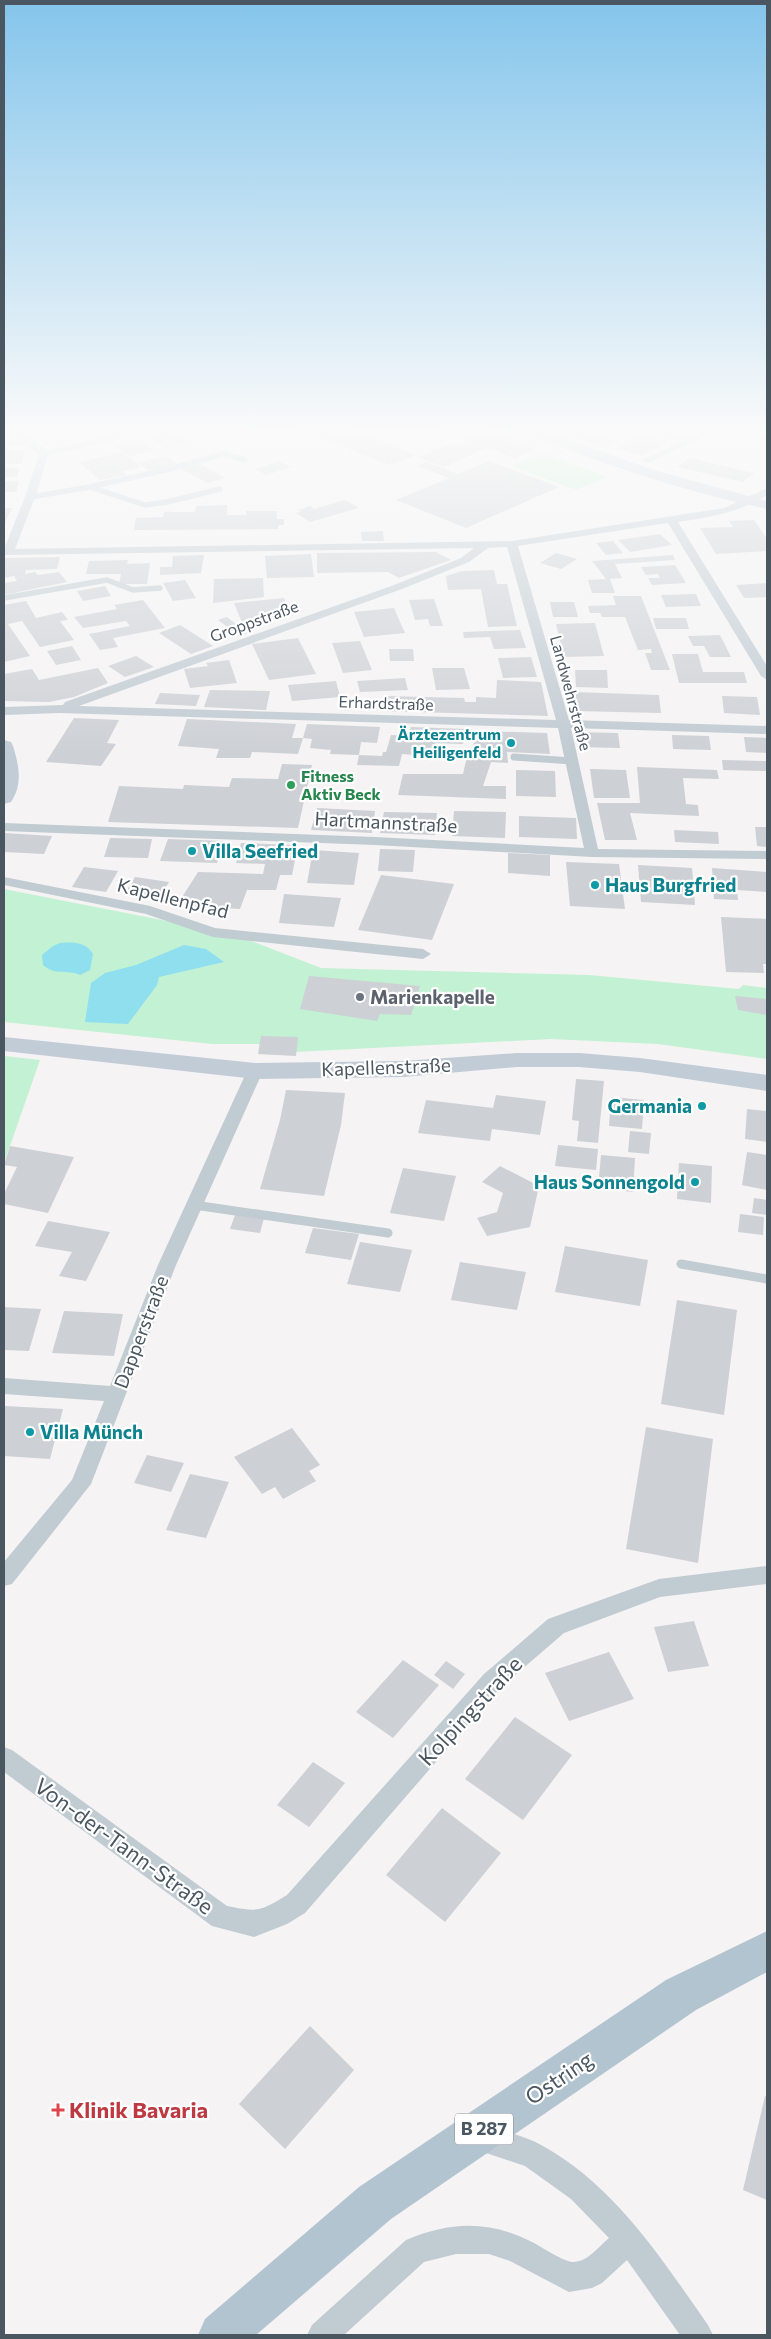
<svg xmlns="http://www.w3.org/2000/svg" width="771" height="2339" font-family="Commissioner,sans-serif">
	<rect width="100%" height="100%" fill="#f5f3f3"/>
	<path fill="#c3f1d3" d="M543,453L607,477L576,490L512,466Z
		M4,889L233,934L321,968L589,975L739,989L743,985L767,988V1059L658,1044L551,1039L294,1052L282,1044H212L4,1022Z
		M4,1056L40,1060L4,1163Z"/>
	<path fill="#8fdfef" d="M60,943C73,942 86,942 93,954L90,970L80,975C67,969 55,976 43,965L42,955L53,946Z
		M184,945L206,949L224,962L159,977L157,985L128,1024L85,1022L91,983L105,973L136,965Z"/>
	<path fill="#cdd0d5" d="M196,428H236L228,433L221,431L208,438L187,434Z
		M295,428H348L417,455L389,465Z
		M441,428H483L536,449L515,458L487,448L444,467L417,457L450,444L457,446L470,441Z
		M553,428H582L617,442L601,448Z
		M660,428H690L680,436Z
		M166,431L188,443L168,448L147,437Z
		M767,433V443L754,436Z
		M644,434L669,442L641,456L616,448Z
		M136,440L153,450L130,456L114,446Z
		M4,448H8V451H25L21,464H4Z
		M123,452L141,467L122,471L127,475L100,480L79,462Z
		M166,456L177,464L149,471L138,463Z
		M689,458L754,473L743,482L677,467Z
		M279,461L291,467L266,475L255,469Z
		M489,461L559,487L466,528L396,500L449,478L417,466L426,462L458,474Z
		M199,463L225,478L207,483L181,469Z
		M4,468H20L17,477H4Z
		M4,481H19L16,492H4Z
		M345,500L359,508L310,522L296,513L301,512L298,510L310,506L314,509Z
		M227,505V515H246V511H277V519H284V525H278V529L134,530L136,518L163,517L164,512H195L196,506Z
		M4,508H12L4,525Z
		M754,520L767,539V551L716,554L700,528L733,527L729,521Z
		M383,531L384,541H362L361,532Z
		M660,534L672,545L630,552L618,540Z
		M613,541L623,553L606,555L596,543Z
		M436,552L451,560L399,578L388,572L317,573V553Z
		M556,553L577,559L561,569L540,563Z
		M311,554L314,577L267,578L265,556Z
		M204,555L201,573L160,575V567H172L173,556Z
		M673,555L675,560L615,564L622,578L610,579L615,593H592L588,580L606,579L592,561Z
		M60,557L57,569L26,570L25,574L35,572L38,575L59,572L67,582L4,595V583L17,581L14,576L4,578V558Z
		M128,560L127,564L150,563L147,584H119L121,574H86L89,561Z
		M675,565L686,583L652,585L648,578H660L658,574L646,575L641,567Z
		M494,570L497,584H507L517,626L488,627L481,589L448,590L446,576L462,571Z
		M263,578L264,597L213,603L214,579Z
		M185,580L196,598L173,601L163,583Z
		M767,583V597L744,598L736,585Z
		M105,586L111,596L83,601L77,591Z
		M696,594L701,606L666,607L661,595Z
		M613,596H641L670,670H651L645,653H652L651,649L638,650L625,617H602L600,613H590L588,606L616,605Z
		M284,598L289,611L281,612L283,618L271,619L272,622L243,625L234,603Z
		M434,599L443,626H430L428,619L415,620L409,600Z
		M143,600L165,628L113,638L118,647L100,650L89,634L130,626L126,621L83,628L74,617L117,609L114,605Z
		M26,601L36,618L62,612L68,620L60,621L74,640L40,647L22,621L8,624L30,656L4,662V605Z
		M550,602H574L578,617H553Z
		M394,608L405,633L364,637L354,612Z
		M227,617L247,633L239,635L218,620Z
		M653,618H686L689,629H656Z
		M595,623L604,656L564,657L556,624Z
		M180,625L213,646L191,654L159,633Z
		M520,630L526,648L494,649L490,637L464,638L463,632Z
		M720,635L731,657H710L704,646H693L688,636Z
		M298,638L316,674L269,680L252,644Z
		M360,641L372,670L343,673L332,643Z
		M72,646L81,660L56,665L47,651Z
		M389,649H413L414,661H390Z
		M672,654H698L703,672H744L747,683H679Z
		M136,656L154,667L125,677L108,666Z
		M531,657L537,677L503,678L498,658Z
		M229,660L237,683L190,688L184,669L208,666L206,663Z
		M98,668L108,683L74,697L49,702L4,701V674L32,669L39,680Z
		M432,668H464L470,689L436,690Z
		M575,670H607L608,688L576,687Z
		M405,678L408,690L360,692L357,681Z
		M497,680L541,682L548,716L383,711L387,696L464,698L465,702H476V697L496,698Z
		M336,681L340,697L292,701L288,685Z
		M210,690L270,691L266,710L204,707Z
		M574,692L659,695L661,713L575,711Z
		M160,693L200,695L196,706L155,704Z
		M722,696L757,697L760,715L724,713Z
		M74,718L119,720L107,743L116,744L101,766L46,762Z
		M187,719L296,724L292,738H303L298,754L252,752L250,758H216L219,749L178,746Z
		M307,724L380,727L377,743L361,742L359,755L382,756L383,752H386L391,735L408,736L411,727L465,729L463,744L436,743L429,756L402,754L399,766L357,765L359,755L330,754L331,750L310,748L312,739L303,738Z
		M479,731L547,733L550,754L507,752L508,763L491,762L483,786H506V799L398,795L403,774H463L466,761Z
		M577,732L618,733L620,748L578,747Z
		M672,735L709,736L711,750L673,749Z
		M744,737L767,738V753L746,752Z
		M722,760L766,761L767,771L723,770Z
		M282,764L312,765L298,828L108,822L119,786L183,789L184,785L229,787L232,778L278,779Z
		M637,767L717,770L719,779L683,778L686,804L698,805L699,816L630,813L637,840H605L597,803H640Z
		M590,769L626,770L630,798H594Z
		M516,770L555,771L556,797L516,796Z
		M317,808L375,811L372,833L311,830Z
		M454,811L506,812L505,838L452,836Z
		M384,812L437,813L435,835L380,833Z
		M519,816L576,818L577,839L519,837Z
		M755,827H767V847L757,846Z
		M674,830L718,832L719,844L675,842Z
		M4,833L52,836L44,854L4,852Z
		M110,838L152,839L148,858L104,857Z
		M168,839L223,841L217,863L160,861Z
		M241,843L298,845L292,875H280L276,890H247L240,909L177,905L198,872L263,874L265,864L236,863Z
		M380,849L415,850L413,872L378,871Z
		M313,850L359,853L354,885L307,883Z
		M508,853L550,855V876L508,873Z
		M566,862L619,864L625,909L570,906Z
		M638,865L692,868L695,905L641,902Z
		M84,867L118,871L106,892L72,887Z
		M712,868L767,872V892L737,890L738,900L714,899Z
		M381,875L454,884L432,940L358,930Z
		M135,877L169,882L158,900L124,895Z
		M284,894L341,898L334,927L279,923Z
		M721,917L767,919V964H763L764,973L726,972Z
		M309,976L420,986L411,1015L380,1014L377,1021L300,1009Z
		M735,996L767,999V1015L738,1010Z
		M261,1036L298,1037L296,1056L258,1054Z
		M576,1079L604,1081L598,1143L577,1141L579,1121L572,1120Z
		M286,1090L345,1093L341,1125L324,1196L260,1189L280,1120Z
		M496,1095L546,1101L540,1135L492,1129L490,1141L418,1133L426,1100L493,1108Z
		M611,1097L644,1100L642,1129L609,1126Z
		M747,1109L767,1111V1142L745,1139Z
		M630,1131L651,1133L649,1154L628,1152Z
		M558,1145L598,1149L596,1170L555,1166Z
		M10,1146L74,1157L48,1213L4,1204V1194L17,1167L4,1165Z
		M747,1152L767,1155V1190L742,1185Z
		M601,1155L635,1158L633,1192L598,1188Z
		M679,1163L712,1166L711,1203L677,1199Z
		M500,1166L539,1186L530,1227L487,1236L477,1218L497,1212L503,1193L482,1182Z
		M403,1168L456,1176L444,1221L390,1213Z
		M754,1198L767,1200V1215L752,1213Z
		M740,1214L764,1217L763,1235L738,1232Z
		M235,1215L264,1218L260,1233L230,1229Z
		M48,1221L110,1232L86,1281L59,1276L72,1252L35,1246Z
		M313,1228L359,1234L351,1260L305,1253Z
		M360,1242L412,1250L400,1292L347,1284Z
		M565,1246L648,1260L640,1306L555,1292Z
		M460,1262L526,1272L517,1310L451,1300Z
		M677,1300L737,1310L724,1415L661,1404Z
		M4,1307L41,1309L29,1351L4,1350Z
		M64,1311L123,1314L114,1356L52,1353Z
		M4,1406L63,1409L50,1459L4,1456Z
		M646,1427L713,1439L698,1563L626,1549Z
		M292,1428L320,1465L309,1471L316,1481L283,1499L275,1487L262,1494L234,1457Z
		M147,1455L184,1463L171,1492L134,1483Z
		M190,1474L229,1482L206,1538L166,1530Z
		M694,1621L709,1666L668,1672L654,1627Z
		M609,1652L634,1699L569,1721L545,1673Z
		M403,1660L439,1685L393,1738L356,1712Z
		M446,1661L465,1674L453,1689L434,1675Z
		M515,1717L572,1755L523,1820L465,1779Z
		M313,1762L345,1783L309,1827L277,1805Z
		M442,1808L501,1853L445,1922L386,1875Z
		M310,2026L354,2070L285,2149L239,2104Z
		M765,2096L767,2097V2200L743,2190Z"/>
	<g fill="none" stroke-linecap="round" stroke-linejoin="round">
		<path stroke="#c1cbd2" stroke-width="5.5" d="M645,428L689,441
			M93,486L166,470L223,454L245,460
			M30,497L90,487L145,505L167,502L220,489
			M4,598L107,580L133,590L160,588"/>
		<path stroke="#c1cbd2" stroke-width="7" d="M514,757L572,761"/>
		<path stroke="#c1cbd2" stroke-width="9" d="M194,1205L388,1233
			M681,1264L767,1279"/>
		<path fill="#c1cbd2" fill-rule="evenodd" d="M7,428H18L46,450L90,441L129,428H142L107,443L48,455L35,497L15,549L512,541L724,508L767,488V495C739,513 710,517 678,522L767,666V680L761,676L668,523L518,546L569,720L767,726V734L571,728L598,849L767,851V859L592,857L375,845L4,831V823L375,837L584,848L558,728L59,713L4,715V707L63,705L65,702L394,585L461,558L474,548L4,555V549L25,497L39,454L25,445H4V439H18ZM507,547L556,720L79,706L402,589L469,562L488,548Z
			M711,428H724L650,462L646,463L641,460Z
			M4,877L150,906L215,928L423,949L431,954L423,959L213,937L146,914L4,885Z
			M255,1066L261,1067L263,1071L176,1265L91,1484L12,1584L4,1586V1562L72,1480L104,1401L4,1394V1378L110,1386L158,1265L247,1071L249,1067Z
			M767,1566V1584L660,1597L564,1633L500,1688L305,1913L287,1924L254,1937L212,1926L4,1772V1747L12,1750L227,1906C258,1912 259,1912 287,1895L484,1674L548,1619L659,1579Z
			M478,2123C499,2130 524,2135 543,2146C616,2187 661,2258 708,2325L713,2335H680L627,2260L602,2283L592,2288L569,2292L510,2261L489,2254H456L424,2262L344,2335H307L312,2325L406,2240C451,2221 490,2220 534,2243C543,2248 563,2261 572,2262C587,2263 598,2247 609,2238L571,2199L525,2166L468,2147L464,2137L468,2127Z"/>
		<path fill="#c1ccd6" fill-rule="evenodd" d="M519,428H538L650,469L767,501V509C683,491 600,464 521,431Z
			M4,740L11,742L13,746C19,766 23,784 11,802L4,804Z
			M4,1037L255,1063L403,1061L517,1053H579L640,1058L767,1075V1091L640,1072L579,1067H517L403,1077L255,1079L4,1051Z"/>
		<path fill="#b3c4d1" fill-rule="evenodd" d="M767,1931V1972L696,2010L391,2219L256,2335H198L205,2319L359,2187L666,1980Z"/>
	</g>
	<linearGradient id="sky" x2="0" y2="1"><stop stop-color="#84c5eb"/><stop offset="0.57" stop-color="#fafafa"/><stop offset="1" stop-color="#fafafa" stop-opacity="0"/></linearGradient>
	<rect width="771" height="755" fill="url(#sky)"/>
	<g fill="#0f9aa8" stroke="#fff" stroke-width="2">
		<circle cx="511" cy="743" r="5"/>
		<circle cx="192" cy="851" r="5"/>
		<circle cx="595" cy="885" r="5"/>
		<circle cx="702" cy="1106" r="5"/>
		<circle cx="695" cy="1182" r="5"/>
		<circle cx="30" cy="1432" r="5"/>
	</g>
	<circle fill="#2e9e5b" stroke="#fff" stroke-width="2" cx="291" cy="785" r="5"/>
	<circle fill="#6b7280" stroke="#fff" stroke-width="2" cx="360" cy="997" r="5"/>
	<path fill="#e0444e" stroke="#fff" stroke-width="2" d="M55.5 2102.5h5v5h5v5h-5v5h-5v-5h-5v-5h5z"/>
	<g text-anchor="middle" stroke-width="4.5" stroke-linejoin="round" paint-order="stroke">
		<g font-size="16" fill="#4a5761" stroke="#fff">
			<text transform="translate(254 621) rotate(-20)" y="6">Groppstraße</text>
			<text transform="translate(571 693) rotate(75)" y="6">Landwehrstraße</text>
			<text transform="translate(386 703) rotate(2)" y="6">Erhardstraße</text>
		</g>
		<g font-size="16" font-weight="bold" fill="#0d838f" stroke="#fff" text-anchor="end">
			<text x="501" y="740">Ärztezentrum<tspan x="501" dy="18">Heiligenfeld</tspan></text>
		</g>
		<g font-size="16" font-weight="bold" fill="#27864d" stroke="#fff" text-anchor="start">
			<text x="301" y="782">Fitness<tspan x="301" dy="18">Aktiv Beck</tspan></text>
		</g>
		<rect fill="#fff" stroke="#808990" stroke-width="1" x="455" y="2113.5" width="58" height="31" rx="4"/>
		<g font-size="18" font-weight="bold" fill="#4a5761">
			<text x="484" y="2135">B 287</text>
		</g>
		<g font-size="19" fill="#4a5761" stroke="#fff">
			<text transform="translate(386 822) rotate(3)" y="7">Hartmannstraße</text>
			<text transform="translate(173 898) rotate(14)" y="7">Kapellenpfad</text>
			<text transform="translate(386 1067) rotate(-2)" y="7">Kapellenstraße</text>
			<text transform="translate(141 1332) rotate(-69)" y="7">Dapperstraße</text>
		</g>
		<g font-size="19" font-weight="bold" fill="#0d838f" stroke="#fff" text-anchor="start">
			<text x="202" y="858">Villa Seefried</text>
			<text x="605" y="892">Haus Burgfried</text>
			<text x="692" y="1113" text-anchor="end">Germania</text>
			<text x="685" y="1189" text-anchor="end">Haus Sonnengold</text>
			<text x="40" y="1439">Villa Münch</text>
		</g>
		<g font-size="19" font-weight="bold" fill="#5b616d" stroke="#fff" text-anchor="start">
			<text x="370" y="1004">Marienkapelle</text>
		</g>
		<g font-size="22" fill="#4a5761" stroke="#fff">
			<text transform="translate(470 1711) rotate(-47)" y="8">Kolpingstraße</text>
			<text transform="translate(124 1846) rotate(36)" y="8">Von-der-Tann-Straße</text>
			<text transform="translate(559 2078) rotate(-34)" y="8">Ostring</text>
		</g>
		<g font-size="22" font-weight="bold" fill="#be3a42" stroke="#fff" text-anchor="start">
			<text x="69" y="2118">Klinik Bavaria</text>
		</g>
	</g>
	<rect width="771" height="2339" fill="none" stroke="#4a5761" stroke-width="10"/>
</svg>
